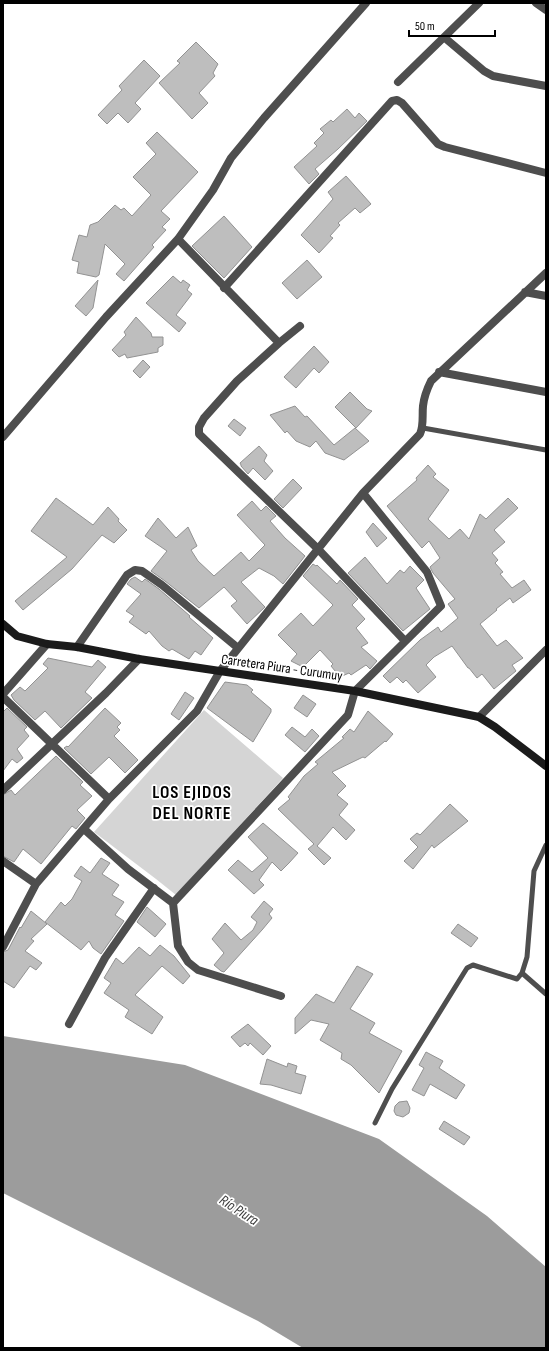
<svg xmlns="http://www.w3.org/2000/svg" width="549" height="1351" font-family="'Sofia Sans Condensed',sans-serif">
	<rect width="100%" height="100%" fill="#fff"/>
	<path fill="#d5d5d5" d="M204,710L283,778L176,895L156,879L94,832Z"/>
	<path fill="#9c9c9c" d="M3,1036L185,1065L379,1139L487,1216L546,1267V1348H303L258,1321L3,1193Z"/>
	<path fill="#bebebe" stroke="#929292" d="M196,42L218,64L213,73L215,76L199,93L208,103L192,119L159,83L180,63L177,61Z
		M144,60L160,76L135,103L141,109L128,123L118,113L107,124L98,115L122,90L119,86Z
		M347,109L355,118L359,113L367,121L338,149L315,169L319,174L309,184L294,167L317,146L314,143L324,133L320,129L331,120L333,122Z
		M157,132L198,172L161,211L170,219L162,227L166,230L152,245L154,247L124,281L116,274L125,264L105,244L99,275L96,277L77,273L79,262L72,260L79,235L87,237L90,225L98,222L115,205L121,210L124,208L132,216L151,195L133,177L156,154L146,143Z
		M346,176L371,204L360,213L355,208L338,223L340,225L330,236L333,238L319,253L301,235L333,199L328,192Z
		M224,216L252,247L224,278L192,246Z
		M307,260L322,277L297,299L282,283Z
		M173,276L181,283L183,280L190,285L187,290L192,294L176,315L186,323L179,332L146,303Z
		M98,280L93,308L86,316L75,306Z
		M136,317L151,333L152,337H163V345L158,348V352L127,358L125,354L119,357L112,350L126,335L124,332Z
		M314,346L329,362L319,373L314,368L296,388L284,377Z
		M143,360L150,367L140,378L133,371Z
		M350,392L367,409L372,411L356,428L335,407Z
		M295,406L305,417L307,416L334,445L355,428L369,441L344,460L325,453L316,441L310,447L296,441L287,431L285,433L270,415Z
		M234,419L246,428L240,436L228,426Z
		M259,446L267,455L264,461L273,471L265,480L253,468L248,474L241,466V465L240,463Z
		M428,465L436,474L433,477L449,490L428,519L449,539L460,529L469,539L480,514L486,519L508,498L518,508L494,530L505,542L492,553L498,560L495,563L503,572L500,574L512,588L524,580L531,590L513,603L510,598L496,609L497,610L480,624L497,646L506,640L523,658L512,665L516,671L494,689L482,674L477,678L469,668H468L452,646L434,657L426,665L436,677L418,693L406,680L403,683L397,677L390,683L383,676L420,640L438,627L441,632L458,618L448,604L455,599L433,573L430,567L440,558L429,541L422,548L387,506L417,480L416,478Z
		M293,479L302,488L283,508L274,499Z
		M56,498L93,525L108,507L119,519L118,521L127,530L114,543L102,535L72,569L23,610L15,601L67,557L31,531Z
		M252,501L261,511L266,506L276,516L270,521L285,538L305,556L283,584L274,576L259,568L241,582L265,607L247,624L231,606L237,601L224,587L199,608L165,581L151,571L167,551L145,536L158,518L176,538L188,527L197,546L191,550L198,561L214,576L241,552L249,561L265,545L237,515Z
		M373,523L387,538L377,547L366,532Z
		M365,557L387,584L400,570L404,573L410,566L424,580L416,588L430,609L403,631L348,573Z
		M313,564L316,566L317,565L337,584L340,580L358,599L352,605L365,619L356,628L368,643L361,647L377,661L370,669L366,665L351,675L349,673L340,677L331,666L333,664L320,650L303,667L291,661L297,654L278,635L301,613L313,626L333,605L303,576Z
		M135,577L142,582L145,579L159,589L190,616L189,617L213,638L201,655L195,651L189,659L172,649L169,651L162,646L149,631L146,634L129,622L134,616L126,611L141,594L127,584L131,579Z
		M48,658L92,667L98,660L106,667L85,692L92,698L61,728L45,711L35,720L14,700L11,695L20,687L25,691L48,668L43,664Z
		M225,682L247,685L253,690L251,692L271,709V712L253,742L207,708Z
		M185,692L194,698L179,720L171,714Z
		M303,695L316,704L307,717L294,708Z
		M7,708L27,727L24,730L29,736L17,749L23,758L17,763L12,759L3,771V712Z
		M105,708L121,723L117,727L120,730L114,736L138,760L125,773L109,757L91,774L64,748L67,746L68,747Z
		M368,711L393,734L386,742L385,741L365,758L363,757L332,772L346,786L337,795L348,804L339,815L355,830L346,840L333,827L317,846L331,858L324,865L308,849L314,844L278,809L290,799L288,797L304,776L318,764L315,762L344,738L342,737L350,729L354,732Z
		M292,727L305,737L312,729L319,736L305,752L285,735Z
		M56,756L83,782L80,785L92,796L77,810L85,818L76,829L72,826L41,864L23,849L14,862L3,856V795L11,790L15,795Z
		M450,804L468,821L434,848L432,845L413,869L404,861L418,847L410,839L417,833L420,835Z
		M263,823L298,853L289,863L281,871L272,862L259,880L264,885L254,894L228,870L238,860L252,872L268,858L248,837Z
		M101,858L110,863L102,874L119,885L112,895L124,902L115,915L124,921L101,954L93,948L89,941L81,950L45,922L61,902L65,906L72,899L82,881L74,876L81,866L90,873Z
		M264,901L273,909L269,914L272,918L262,930L224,972L221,971L214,965L224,953L212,939L225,923L241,940L253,930L257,922L251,917Z
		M147,907L166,924L155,937L137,922Z
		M31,911L47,924L31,939L34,941L25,951L42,963L36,970L30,966L14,988L3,981V952L8,950L20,927L21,928Z
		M458,924L478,938L471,947L451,933Z
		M160,945L174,956L190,976L183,984L162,966L135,995L163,1017L152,1034L125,1017L129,1010L104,993L111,983L104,978L116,958L123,964L139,947L150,956Z
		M357,966L373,974L350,1009L375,1023L369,1033L402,1051L379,1093L351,1065L341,1059L342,1053L320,1040L329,1024L311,1020L295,1034V1018L316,994L334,1003Z
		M248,1024L271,1046L263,1055L250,1043L248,1046L245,1043L240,1047L231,1037Z
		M426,1052L443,1061L439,1068L465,1085L456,1099L430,1084L424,1096L412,1090L424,1068L419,1065Z
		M267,1059L287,1067L288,1063L297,1066L295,1073L306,1076L301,1094L271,1085L260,1084Z
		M407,1101L410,1108L409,1113L403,1117L396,1115L394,1111L395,1106L399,1102Z
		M444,1121L470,1137L464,1145L439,1129Z"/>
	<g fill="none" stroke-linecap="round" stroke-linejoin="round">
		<path stroke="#4e4e4e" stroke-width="5" d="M423,428L546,450
			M522,973L546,994
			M375,1123L392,1089L467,968L473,965L517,979L522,973L527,957L534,871L546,845"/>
		<path stroke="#4e4e4e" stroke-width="8" d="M536,3L546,10
			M445,38L484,71L493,76L546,86
			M398,82L479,3
			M178,239L279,343L300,326
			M224,288L392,101L397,100L402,103L438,144L445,147L546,173
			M525,292L546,296
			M279,343L237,381L204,418L199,427V434L318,549L405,641
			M439,372L546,392
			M3,437L106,317L178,239L213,190L231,158L264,118L366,3
			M77,647L127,575L135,570L142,571L162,585L238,648
			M3,694L47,644
			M3,697L109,799
			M479,717L546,650
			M3,790L106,693L139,659
			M84,829L128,869L173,903L178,946L188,962L198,970L281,996
			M3,861L36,884
			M173,903L348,715L355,691L441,606L427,572L363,493
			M3,947L36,884L109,799L197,711L220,671L318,549L363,493L420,434C424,425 422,416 423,406C424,397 427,389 431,381L546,273
			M69,1024L105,958L154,888"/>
		<path stroke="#1b1b1b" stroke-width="8" d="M3,624L17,636L47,644L77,647L139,659L355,691L479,717L495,727L546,766"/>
	</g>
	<g text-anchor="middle" stroke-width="3.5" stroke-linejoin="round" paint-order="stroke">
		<g font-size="14" fill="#000" stroke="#fff">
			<text transform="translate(282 667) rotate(8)" y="5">Carretera Piura - Curumuy</text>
		</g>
		<g font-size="15" font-style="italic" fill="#3d3d3d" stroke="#fff">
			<text transform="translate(239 1210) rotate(33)" y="5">Río Piura</text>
		</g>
		<g font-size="18" font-weight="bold" letter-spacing="1" fill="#000" stroke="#fff">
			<text x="192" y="798">LOS EJIDOS<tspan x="192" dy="21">DEL NORTE</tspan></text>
		</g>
	</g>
	<rect width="549" height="1351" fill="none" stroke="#000000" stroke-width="8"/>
	<path d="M409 30v6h86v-6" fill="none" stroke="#000000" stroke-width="2"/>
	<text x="415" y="30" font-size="12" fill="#000000" stroke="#ffffff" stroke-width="3" paint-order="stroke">50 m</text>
</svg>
